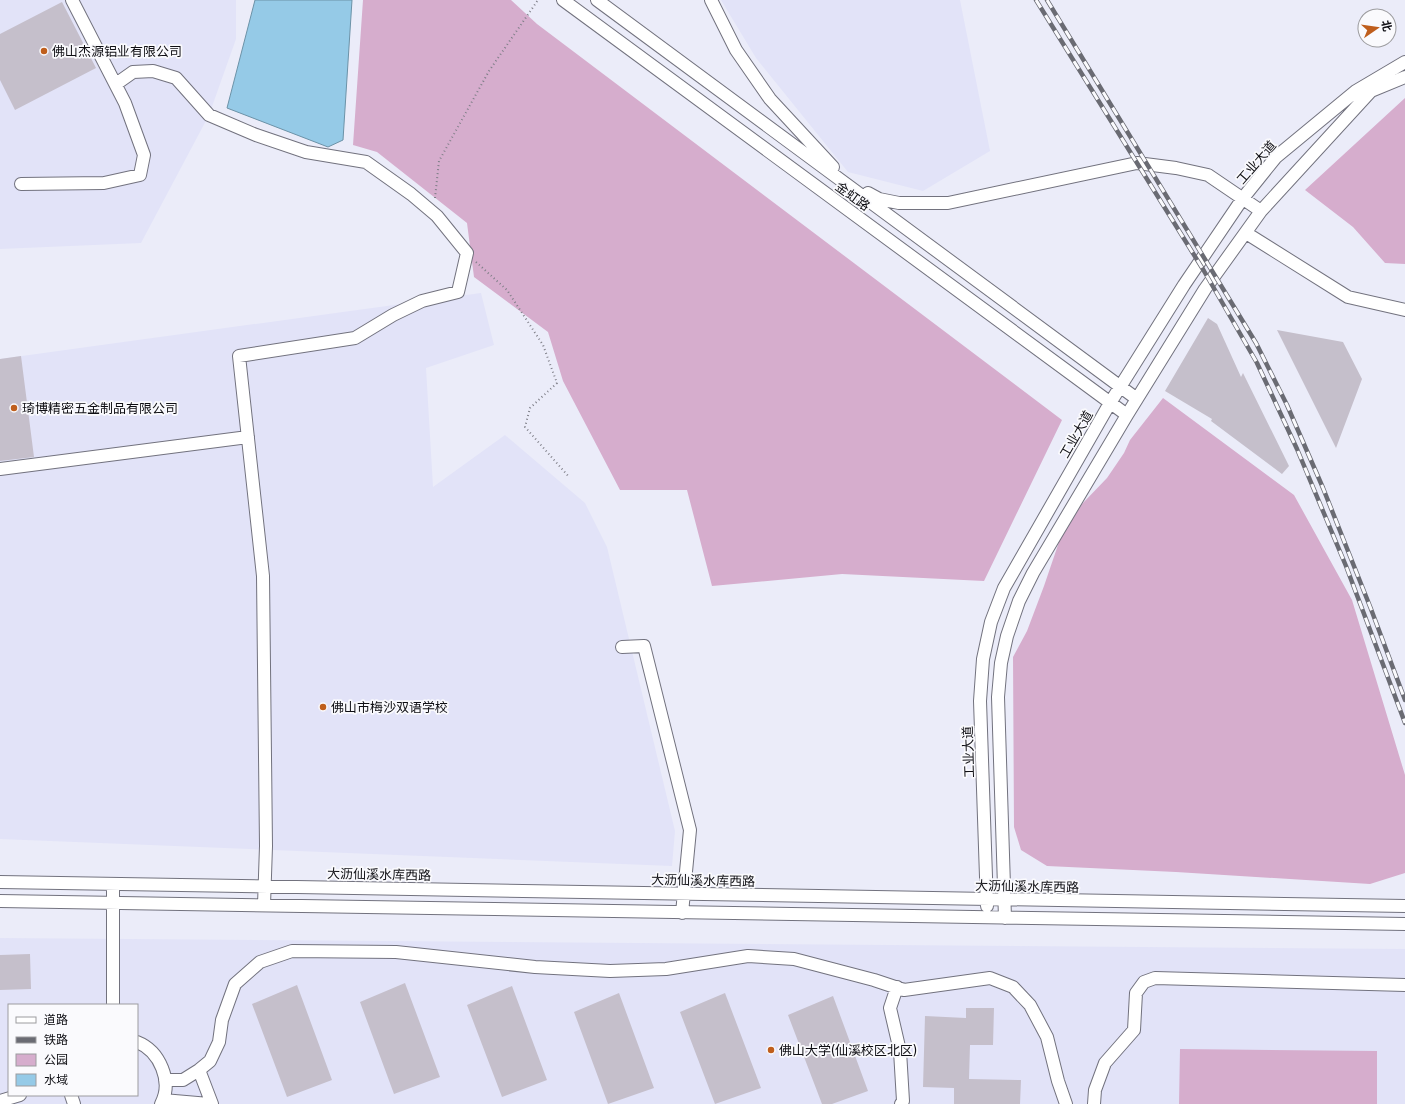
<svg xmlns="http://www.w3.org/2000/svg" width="1405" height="1104" font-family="Cabin,'Noto Sans SC',sans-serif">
	<rect width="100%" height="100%" fill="#ebecf9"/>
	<path fill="#e2e3f8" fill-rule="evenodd" d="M0,0H236V39L209,115L141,243L0,249Z
		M721,0H960L990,151L923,191L848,172L756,58Z
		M481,293L494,345L426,368L433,487L505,435L585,503L607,547L675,831L672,866L0,839V359Z
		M0,938L1405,949V1104H0ZM9,1005H137V1095H9Z"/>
	<path fill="#d6adcd" d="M363,0H511L537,24L1062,420L984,581L842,574L712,586L687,490H620L563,381L548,332L474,277L467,223L377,152L353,145Z
		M1405,98V264L1385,263L1353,227L1305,190Z
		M1163,398L1294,495L1352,600L1405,775V873L1370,884L1176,872L1047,866L1021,850L1014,827L1013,657L1027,631L1044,586L1060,539L1082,504L1107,478L1124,453L1130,440Z
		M1180,1049L1377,1051V1104H1179Z"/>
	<path fill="#95cae7" stroke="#6c92a7" d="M255,0H352L343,140L328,147L227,108Z"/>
	<path fill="#c5bfcb" d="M62,2L96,68L15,110L0,80V34Z
		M1208,318L1217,324L1241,377L1243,373L1289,466L1282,474L1211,421L1212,419L1165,391Z
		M1277,330L1343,342L1362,379L1336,448Z
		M21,356L34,457L0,461V359Z
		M30,954L31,989L0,990V955Z
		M405,983L440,1077L394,1094L360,1002Z
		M297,985L332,1080L287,1097L252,1004Z
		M512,986L547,1080L502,1097L467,1005Z
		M619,993L654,1088L608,1104L574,1012Z
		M725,993L761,1088L715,1104L680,1012Z
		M833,996L868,1091L832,1104H822L788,1015Z
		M966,1008H994L993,1045H970L969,1079L1021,1080L1020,1104H954V1088L923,1087L925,1016L966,1018Z"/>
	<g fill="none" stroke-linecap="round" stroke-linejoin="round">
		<defs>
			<path id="minor" d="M563,0L1127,415
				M597,0L1137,399
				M711,0L736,50L770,99L833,167
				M116,84L133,72L153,71L176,78L209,115L256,135L306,152L366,162L411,194L437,216L467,253L458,292L422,301L393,315L355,338L239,356L263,576L266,846L264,905
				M21,184L104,183L140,175L144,155L125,103L72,0
				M868,193L879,199L899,203H948L1137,163L1176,168L1208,175L1261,211
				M1246,233L1348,297L1405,310
				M0,469L248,437
				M622,647L644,646L690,830L682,913
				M0,882L1405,906
				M113,884V1005
				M0,901L1405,924
				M987,906L980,701L983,659L991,622L1004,588L1110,403L1184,285L1243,198L1276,157L1356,91L1405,62
				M1005,918L998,697L1001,663L1007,636L1019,601L1033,573L1127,415L1205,289L1261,211L1371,91L1405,77
				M897,987L890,1008L900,1051L903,1101L901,1104
				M137,1042C160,1051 173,1082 161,1104
				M199,1070L212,1104
				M165,1080H183L199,1070L210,1061L219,1042L222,1020L235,984L260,962L292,951L396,952L535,967L610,971L666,969L748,956L794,959L874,980L904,990L990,978L1013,987L1030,1005L1047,1037L1058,1081L1066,1104
				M71,1095L74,1104
				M163,1100L209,1104
				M0,1101L20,1095
				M1094,1104L1095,1090L1105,1063L1134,1030L1136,993L1144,982L1155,978L1405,985"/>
		</defs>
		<use href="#minor" stroke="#72727e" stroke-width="14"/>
		<path stroke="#7e7e87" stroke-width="2" stroke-dasharray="1 3" stroke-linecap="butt" d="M435,198L439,161L489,71L538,0
			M476,262L507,290L543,345L557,383L530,408L525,427L569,477"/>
		<use href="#minor" stroke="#fff" stroke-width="12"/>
		<defs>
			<path id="rail" d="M1036,0L1204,271L1257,363L1297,449L1346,566L1405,723
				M1047,0L1256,343L1287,405L1323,488L1371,609L1405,700"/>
		</defs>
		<use href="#rail" stroke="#6a6b73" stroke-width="4.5"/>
		<use href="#rail" stroke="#fafafd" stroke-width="3" stroke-dasharray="9" stroke-linecap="butt"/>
	</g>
	<g fill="#bf5e1c" stroke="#fafafd" stroke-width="1.5">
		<circle cx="44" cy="51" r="4"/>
		<circle cx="14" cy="408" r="4"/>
		<circle cx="323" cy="707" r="4"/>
		<circle cx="771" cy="1050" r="4"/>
	</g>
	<g text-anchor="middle" stroke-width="3.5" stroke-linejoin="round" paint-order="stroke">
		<g font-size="13" fill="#0e0e13" stroke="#fafafd" text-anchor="start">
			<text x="52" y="56">佛山杰源铝业有限公司</text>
			<text x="22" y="413">琦博精密五金制品有限公司</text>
			<text x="331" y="712">佛山市梅沙双语学校</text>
			<text x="779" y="1055">佛山大学(仙溪校区北区)</text>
		</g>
		<g font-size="13" fill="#0e0e13" stroke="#fafafd">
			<text transform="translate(1256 162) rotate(-49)" y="5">工业大道</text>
			<text transform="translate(853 196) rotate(36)" y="5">金虹路</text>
			<text transform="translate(1076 434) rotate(-60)" y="5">工业大道</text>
			<text transform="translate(968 752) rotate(-92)" y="5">工业大道</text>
			<text transform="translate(379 874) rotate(1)" y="5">大沥仙溪水库西路</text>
			<text transform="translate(703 880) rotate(1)" y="5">大沥仙溪水库西路</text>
			<text transform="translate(1027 886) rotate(1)" y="5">大沥仙溪水库西路</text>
		</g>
	</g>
	<rect x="8" y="1004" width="130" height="92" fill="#fafafd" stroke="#9c9c9f"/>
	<rect x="16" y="1017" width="20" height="6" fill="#ffffff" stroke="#9c9c9f"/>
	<text x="44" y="1024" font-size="12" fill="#0e0e13">道路</text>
	<rect x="16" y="1037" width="20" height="6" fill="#6a6b73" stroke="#9c9c9f"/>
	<text x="44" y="1044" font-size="12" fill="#0e0e13">铁路</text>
	<rect x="16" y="1054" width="20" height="12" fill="#d6adcd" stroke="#9c9c9f"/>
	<text x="44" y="1064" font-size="12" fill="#0e0e13">公园</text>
	<rect x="16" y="1074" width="20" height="12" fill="#95cae7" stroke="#9c9c9f"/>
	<text x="44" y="1084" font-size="12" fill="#0e0e13">水域</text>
	<g transform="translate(1377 28) rotate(77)"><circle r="19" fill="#fafafd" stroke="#9c9c9f"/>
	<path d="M0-3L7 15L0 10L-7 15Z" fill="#bf5e1c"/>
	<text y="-6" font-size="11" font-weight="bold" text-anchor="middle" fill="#0e0e13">北</text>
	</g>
</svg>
